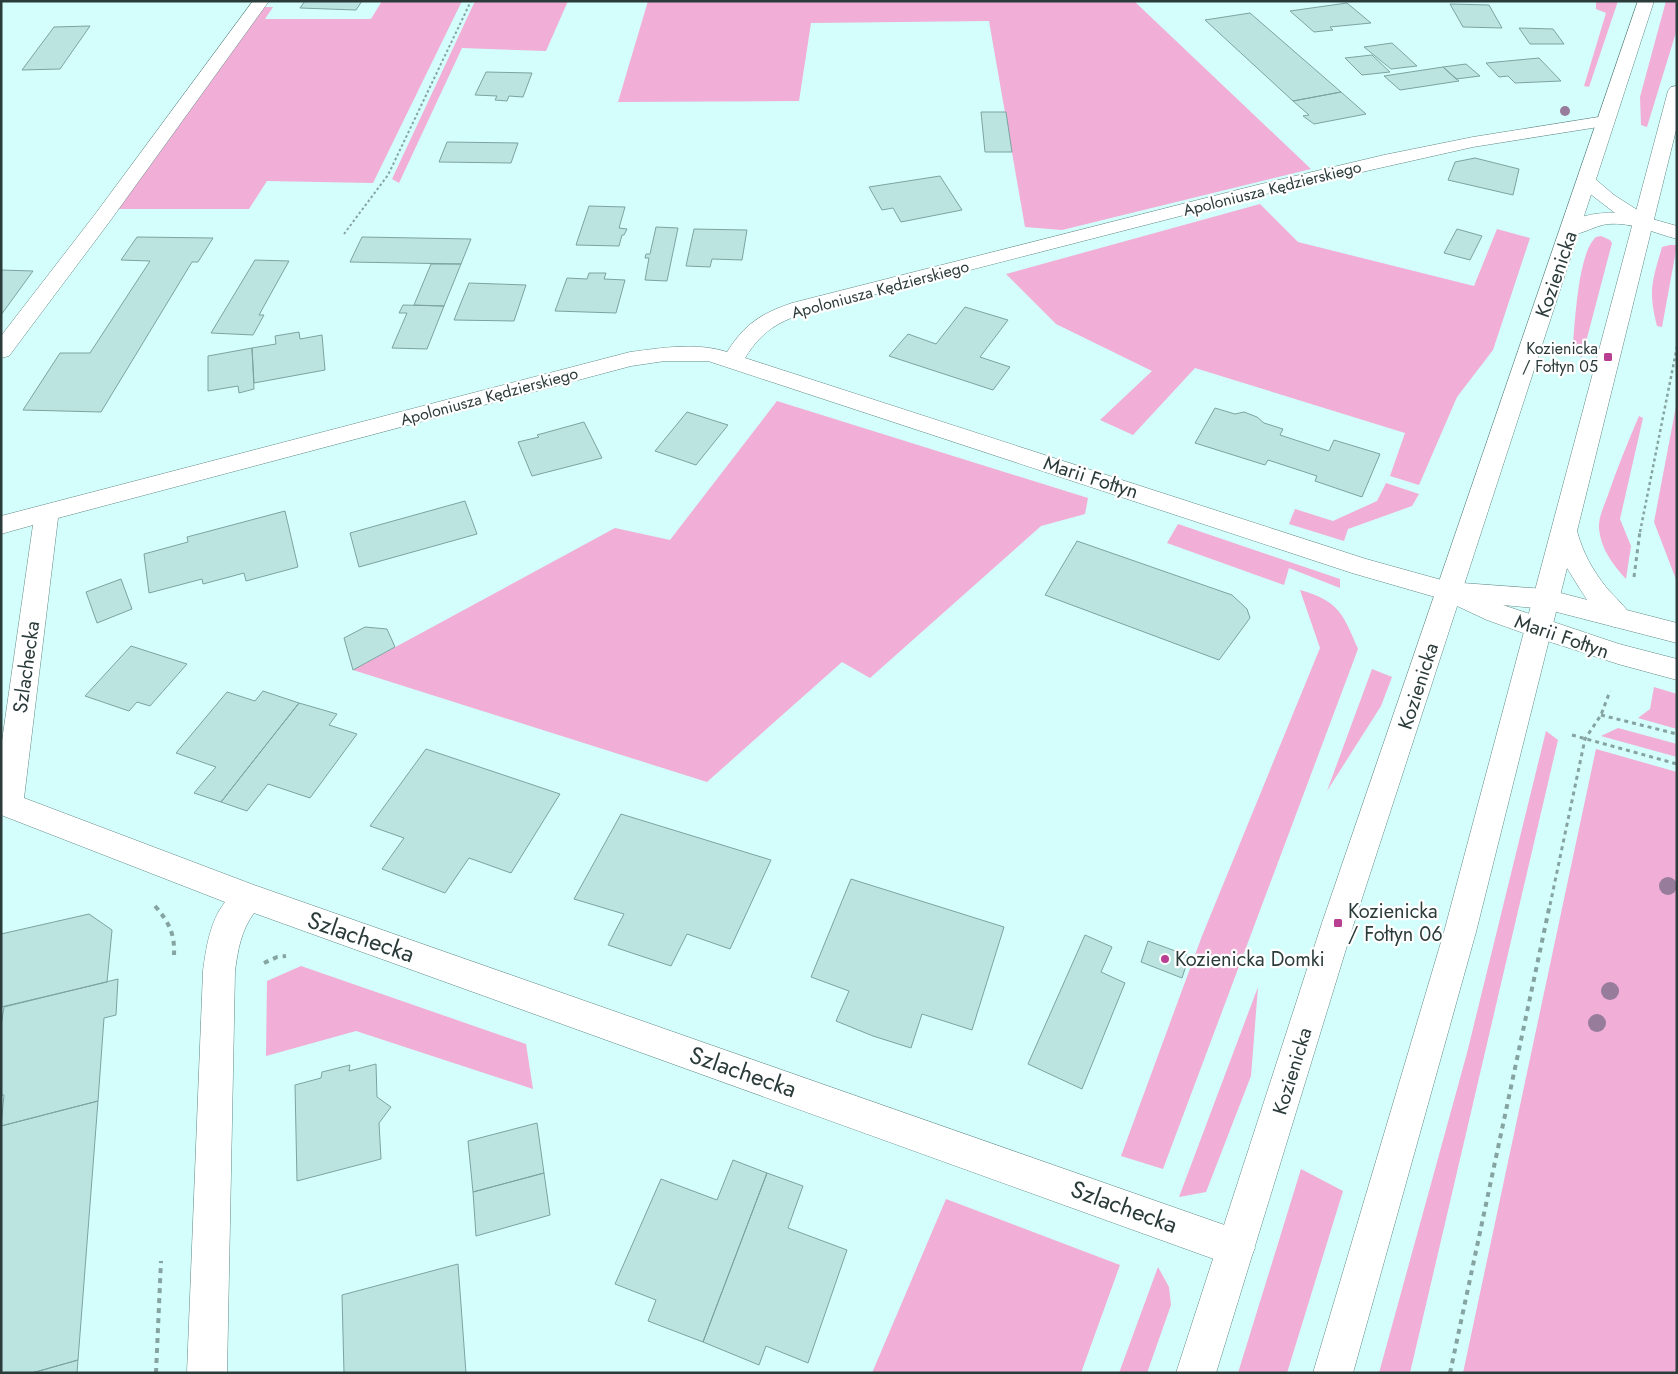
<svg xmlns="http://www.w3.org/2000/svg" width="1678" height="1374" font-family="Jost,sans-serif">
	<rect width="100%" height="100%" fill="#d4fefb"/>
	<path fill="#f1aed6" d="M382,1H462L373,183L267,181L249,209H116L263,7H273L265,19H371Z
		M475,1H568L546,51L462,48L399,183L392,179Z
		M648,1H1134L1311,169L1062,230L1025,227L989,21L811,23L799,101L618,102Z
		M1596,1H1618L1589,87L1584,86L1606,13L1596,9Z
		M1666,1H1677V29L1647,127L1641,125L1640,97Z
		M1260,204L1298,242L1474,286L1497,229L1530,238L1493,350L1457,397L1419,485L1390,476L1405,433L1195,368L1133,435L1100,420L1152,371L1056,324L1006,274Z
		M1601,236L1610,240L1612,243L1582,357L1572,354C1575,328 1577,254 1596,237Z
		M1670,245H1677L1662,327L1657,326C1648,290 1652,282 1662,247Z
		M777,401L1088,498L1085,514L1041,526L870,678L842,662L707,782L353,670L615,528L670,540Z
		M1677,401V582L1654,522Z
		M1639,416L1643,418L1620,519L1631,546L1626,579C1613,565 1601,549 1599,529C1598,518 1604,506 1608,495C1617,468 1628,442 1639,416Z
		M1386,483L1419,494L1412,506L1348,529L1344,541L1289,524L1295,509L1333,521L1377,501Z
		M1178,524L1340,579V588L1289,568L1284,585L1167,543Z
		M1300,590C1339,601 1343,614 1358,649L1163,1169L1121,1156L1202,936L1320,648Z
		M1372,669L1392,677L1381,706L1327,791Z
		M1654,687L1677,694V729L1638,718L1650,709Z
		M1618,728L1677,744V757L1601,736Z
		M1546,731L1558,740L1410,1373H1379L1467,1053Z
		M1596,749L1677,772V1373H1463Z
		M301,966L526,1044L533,1089L356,1031L266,1056L267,981Z
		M1258,987L1251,1076L1206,1192L1179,1197Z
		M1301,1169L1343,1191L1287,1373H1238Z
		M946,1199L1120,1265L1081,1373H872Z
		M1158,1267L1169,1287L1171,1305L1147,1373H1119Z"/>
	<path fill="#bbe4e1" stroke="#7ca3a0" d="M305,1H362L356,10L300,8Z
		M1347,3L1371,23L1330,27L1333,30L1314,32L1290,11Z
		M1450,4L1489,5L1502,28L1463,27Z
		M1250,13L1341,92L1293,101L1205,20Z
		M90,26L60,69L22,70L54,27Z
		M1519,28L1553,29L1564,44H1530Z
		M1392,43L1417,66L1391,69L1364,47Z
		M1372,55L1390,72L1362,75L1345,58Z
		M1539,58L1561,81L1515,83L1508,76L1499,77L1486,63Z
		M1466,64L1480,76L1456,79L1443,67Z
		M1443,67L1459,81L1400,90L1384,76Z
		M486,72L532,73L523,97L509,96L507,101L495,100L497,96L475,95Z
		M1341,92L1366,114L1314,124L1303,116L1309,115L1293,101Z
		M981,112H1006L1012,152H985Z
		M447,142L518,143L511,163L439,162Z
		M1475,158L1519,169L1513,195L1448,180L1455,162Z
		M940,176L962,210L901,222L893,208L882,210L869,187Z
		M589,206L625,207L619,228L627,229L624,235H622L619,246L576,245Z
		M656,227L678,228L667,281L645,280L649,258H645L646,254H650Z
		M694,229L747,230L742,260L712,259L710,267L686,266Z
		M1457,229L1482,236L1470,260L1444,253Z
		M137,237L213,238L198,262H192L101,412L23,410L60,353H90L150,261L121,260Z
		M362,237L471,239L461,264L350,262Z
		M255,260L289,261L259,315H264L253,335L211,333Z
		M431,264H461L444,306L414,305Z
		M1,270L33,271L1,315Z
		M589,273H606L604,279L625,280L616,313L555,311L567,278L587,279Z
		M469,283L526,285L514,321L454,320Z
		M403,305L444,306L427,349L392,348L407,313H399Z
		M965,307L1008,320L980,357L1010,367L993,390L889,356L908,334L936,344Z
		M299,332L300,339L322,335L325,370L254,383L252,348L276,344L275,336Z
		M252,348L254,389L239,393L238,386L208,391V356Z
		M1215,408L1235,414L1244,412L1257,417L1264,423L1283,429L1280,435L1329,451L1334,440L1380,454L1362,497L1315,481L1317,476L1268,460L1265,465L1195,443Z
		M687,412L728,425L696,465L655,451Z
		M584,422L602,458L532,476L518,442L539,437L537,435Z
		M465,501L477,534L359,567L350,533Z
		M285,511L298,567L246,581L244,573L203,584L202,579L149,593L144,554L188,542L187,537Z
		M1077,541L1232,595L1247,609L1250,618L1219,660L1045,595Z
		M121,579L132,609L97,623L86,592Z
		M365,627L387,629L395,647L353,670L344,638Z
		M131,646L187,664L150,706L137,702L129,711L85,696Z
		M263,691L299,703L221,802L194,793L216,767L176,753L227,692L255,701Z
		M299,703L337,714L329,725L357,734L310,798L268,784L247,811L221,802Z
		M426,749L560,794L511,873L469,858L445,893L382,869L404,838L370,826Z
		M621,814L771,860L730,949L687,934L671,966L608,945L624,914L574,899Z
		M851,879L1004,927L972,1030L922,1014L911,1048L873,1036L836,1021L849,991L811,977Z
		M89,914L112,930L107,982L1,1007V934Z
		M1085,935L1112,947L1101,972L1125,983L1082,1089L1028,1064Z
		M1148,941L1189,956L1182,978L1141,962Z
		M118,979L116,1015L104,1018L98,1101L1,1126L4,1095H1V1026L4,1007Z
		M376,1064L377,1097L391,1107L379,1123L381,1159L297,1181L295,1085L321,1078L322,1072L350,1065L349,1071Z
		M98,1101L78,1360L32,1373H1V1126Z
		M537,1123L544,1173L473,1192L468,1141Z
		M733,1160L767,1173L703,1342L648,1321L656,1300L615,1284L661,1179L717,1200Z
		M544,1173L550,1215L476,1236L473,1192Z
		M767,1173L803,1186L788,1228L847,1250L808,1363L766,1346L759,1365L703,1342Z
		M458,1264L466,1373H344L342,1295Z
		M78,1360L77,1373H32Z"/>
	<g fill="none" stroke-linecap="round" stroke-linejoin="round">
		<defs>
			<path id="minor" d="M253,1H269L110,221L9,356L1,358V336L96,213Z
				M1605,116L1611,117L1614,121L1611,125L1473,147L1384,167L1266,194L818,309C784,319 764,327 745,358L1366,559L1456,584L1462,583L1545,589L1677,623V643L1545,609L1503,605L1619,644L1677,659V680L1618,664L1529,635L1487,620L1442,599L1352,573L708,361H665L631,366L58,518L24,798L254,885L1236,1229L1249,1235L1255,1248L1249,1261L1236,1267L254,913C241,931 238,949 235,971L227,1373H187L203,971C206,948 210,921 225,902L1,815V748L33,525L1,534V516L630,352C662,348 696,342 727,352C745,324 760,314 792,303L1257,185L1384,155L1473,137Z
				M1587,176L1594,178L1614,195L1642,213L1645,217L1677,226V239C1654,233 1632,222 1609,224C1593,225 1579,238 1564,234L1561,230C1571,216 1599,212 1615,213L1580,186L1578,182L1580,178Z"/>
			<path id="major" d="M1638,1H1654L1354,923L1216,1373H1176L1322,923Z
				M1677,86V126L1577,531C1583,553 1592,569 1606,587C1615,598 1626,606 1632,618L1628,625C1622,627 1616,629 1610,625C1594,614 1577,584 1567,568L1476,932L1353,1373H1313L1444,932L1668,91L1671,87Z"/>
		</defs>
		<use href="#minor" stroke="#638886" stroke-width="1"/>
		<use href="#major" stroke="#638886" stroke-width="1"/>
		<path stroke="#85a3a1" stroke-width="2" stroke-dasharray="2.5 2.5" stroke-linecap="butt" d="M344,234L388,175L471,1"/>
		<path stroke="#85a3a1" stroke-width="2.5" stroke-dasharray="3 3" stroke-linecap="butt" d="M1640,532L1677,347"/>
		<path stroke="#85a3a1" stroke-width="3" stroke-dasharray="4 4" stroke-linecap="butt" d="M1634,577L1640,531
			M1601,715L1677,734
			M1572,735L1677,764
			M1550,905L1585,739L1601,715L1610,691"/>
		<path stroke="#85a3a1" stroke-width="4" stroke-dasharray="5 5" stroke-linecap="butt" d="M155,906C169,922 175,934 174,955
			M264,963L277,957L286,956
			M156,1373L161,1261
			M1450,1373L1550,904"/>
		<use href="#minor" fill="#fff" fill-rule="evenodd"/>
		<use href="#major" fill="#fff" fill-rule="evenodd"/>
	</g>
	<g fill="#987c9b">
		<circle cx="1565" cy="111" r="5"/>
		<circle cx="1668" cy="886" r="9"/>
		<circle cx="1610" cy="991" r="9"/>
		<circle cx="1597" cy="1023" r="9"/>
	</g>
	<g fill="#b83f92" stroke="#fff" stroke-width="2">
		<rect x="1603" y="352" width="10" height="10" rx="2.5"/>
		<rect x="1333" y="918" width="10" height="10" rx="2.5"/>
		<circle cx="1165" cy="959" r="5"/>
	</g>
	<g text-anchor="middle" stroke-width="4.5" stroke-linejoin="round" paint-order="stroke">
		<g font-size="16" fill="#2b3b3a" stroke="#fff">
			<text transform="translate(1272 188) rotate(-14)" y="6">Apoloniusza Kędzierskiego</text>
			<text transform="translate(880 289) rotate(-15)" y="6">Apoloniusza Kędzierskiego</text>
			<text transform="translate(489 396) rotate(-15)" y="6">Apoloniusza Kędzierskiego</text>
		</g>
		<g font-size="16" fill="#2b3b3a" stroke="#fff" text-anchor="end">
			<text x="1598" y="354">Kozienicka<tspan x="1598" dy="18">/ Fołtyn 05</tspan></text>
		</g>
		<g font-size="20" fill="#2b3b3a" stroke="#fff">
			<text transform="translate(1556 274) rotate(-71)" y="7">Kozienicka</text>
			<text transform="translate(1091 477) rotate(18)" y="7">Marii Fołtyn</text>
			<text transform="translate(1562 636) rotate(19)" y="7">Marii Fołtyn</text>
			<text transform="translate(26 667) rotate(-82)" y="7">Szlachecka</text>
			<text transform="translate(1418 686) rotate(-72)" y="7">Kozienicka</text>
			<text transform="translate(1292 1071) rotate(-73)" y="7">Kozienicka</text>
		</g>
		<g font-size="20" fill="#2b3b3a" stroke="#fff" text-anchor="start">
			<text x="1348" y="918">Kozienicka<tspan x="1348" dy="23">/ Fołtyn 06</tspan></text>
			<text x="1175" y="966">Kozienicka Domki</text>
		</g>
		<g font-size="24" fill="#2b3b3a" stroke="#fff">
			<text transform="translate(361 937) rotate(19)" y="8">Szlachecka</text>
			<text transform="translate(743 1072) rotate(19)" y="8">Szlachecka</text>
			<text transform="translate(1124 1207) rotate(20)" y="8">Szlachecka</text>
		</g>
	</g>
	<rect width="1678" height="1374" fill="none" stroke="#2b3b3a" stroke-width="5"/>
</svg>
